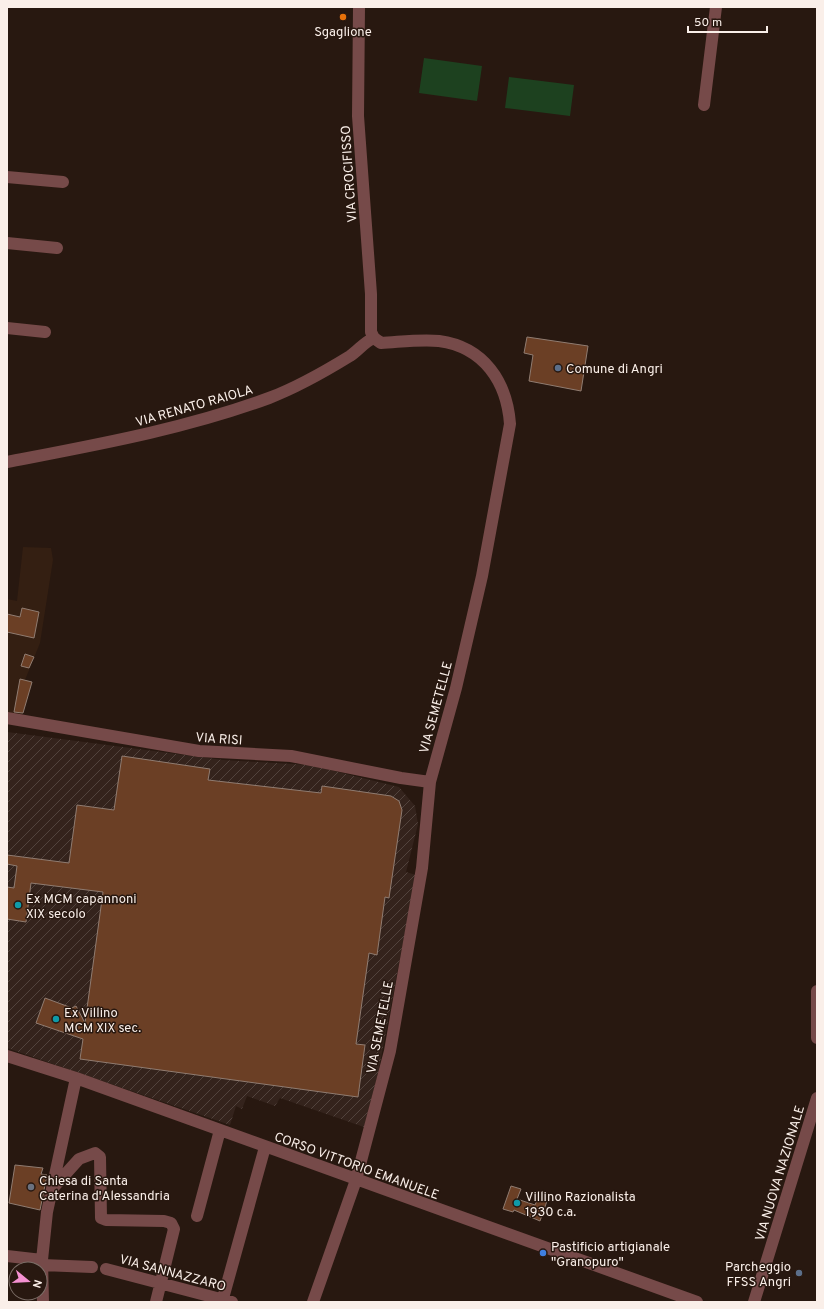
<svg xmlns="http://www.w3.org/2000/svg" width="824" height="1309" font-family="Overpass,sans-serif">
	<defs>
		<pattern id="industrial-furrows" width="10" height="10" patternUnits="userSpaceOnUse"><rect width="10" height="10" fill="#34231c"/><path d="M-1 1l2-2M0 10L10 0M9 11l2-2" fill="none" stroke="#52433d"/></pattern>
	</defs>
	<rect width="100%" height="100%" fill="#281810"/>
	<path fill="#341f12" d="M23,547L51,548L53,560L40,643L25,680L32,682L22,715L7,713V599L17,601Z"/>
	<path fill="url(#industrial-furrows)" d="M7,732L223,760L310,765L399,787L415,806L418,824L406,872L416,875L378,1073L364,1127L280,1098L275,1106L247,1096L242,1109L236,1106L230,1125L7,1048Z"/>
	<path fill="#1d411f" d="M424,58L482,66L477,101L419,93Z
		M509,77L574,85L570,116L505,108Z"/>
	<path fill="#6b3f25" stroke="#907c71" d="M527,337L588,346L581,391L529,381L533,355L524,353Z
		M22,608L39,612L34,638L7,632V614L20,617Z
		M25,654L34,657L29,668L21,666Z
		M20,679L32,682L23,713L14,712Z
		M122,756L210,769L208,780L321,793L322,786L391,796L399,801L402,810L389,898L385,897L377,955L369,953L356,1044L365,1045L358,1097L80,1059L83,1039L36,1023L45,998L72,1008L76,1006L85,1023L103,892L31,883L26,922L7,919V887L14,888L17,866L7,864V855L69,863L77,805L114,810Z
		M15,1165L43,1168L41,1174L47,1175L40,1210L9,1203Z
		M511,1186L521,1189L517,1199L535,1205L538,1198L547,1201L540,1221L514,1210L513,1212L503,1209Z"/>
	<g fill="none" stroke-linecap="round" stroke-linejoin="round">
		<path stroke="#764a49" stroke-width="12" d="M704,105L716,7
			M7,177L63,182
			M7,243L57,248
			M7,328L45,332
			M7,462C95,445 185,429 269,398C298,387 324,372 350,356C359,350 364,342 374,338
			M7,718L199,751L291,756L401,778L430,782
			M817,991V1038
			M7,1056L76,1078L697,1302
			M52,1189L79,1159L95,1153L100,1157L101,1218L106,1220L164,1221L171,1223L174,1229L156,1302
			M197,1216L220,1130
			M7,1256L42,1260
			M42,1265L92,1267
			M106,1269L232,1302
			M43,1302L42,1260L47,1212L76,1078
			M222,1302L265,1147
			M313,1302L356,1180L390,1051L422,868L430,782L456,688L482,576L510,424C507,382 484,347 439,341C421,339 400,342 381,343L374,338L371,332V294L358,116L359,7
			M754,1302L817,1098"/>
	</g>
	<circle fill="#e8710a" stroke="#281810" stroke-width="1.5" cx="343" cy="17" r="4"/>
	<g fill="#5c6f8a" stroke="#281810" stroke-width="1.5">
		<circle cx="558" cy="368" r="4"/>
		<circle cx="799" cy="1273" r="4"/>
	</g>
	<g fill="#0f9aa8" stroke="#281810" stroke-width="1.5">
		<circle cx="18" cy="905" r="4"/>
		<circle cx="56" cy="1019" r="4"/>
		<circle cx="517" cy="1203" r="4"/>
	</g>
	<circle fill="#6b7280" stroke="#281810" stroke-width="1.5" cx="31" cy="1187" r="4"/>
	<circle fill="#3f7fe0" stroke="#281810" stroke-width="1.5" cx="543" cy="1253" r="4"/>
	<g text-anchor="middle" stroke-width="3" stroke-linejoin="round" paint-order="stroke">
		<g font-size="13" fill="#faefe9" stroke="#281810" text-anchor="start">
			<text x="343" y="36" text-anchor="middle">Sgaglione</text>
			<text x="566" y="373">Comune di Angri</text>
			<text x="26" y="903">Ex MCM capannoni<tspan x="26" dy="15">XIX secolo</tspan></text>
			<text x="64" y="1017">Ex Villino<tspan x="64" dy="15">MCM XIX sec.</tspan></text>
			<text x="39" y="1185">Chiesa di Santa<tspan x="39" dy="15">Caterina d'Alessandria</tspan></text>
			<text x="525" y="1201">Villino Razionalista<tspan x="525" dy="15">1930 c.a.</tspan></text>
			<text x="551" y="1251">Pastificio artigianale<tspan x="551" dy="15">"Granopuro"</tspan></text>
			<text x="791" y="1271" text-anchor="end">Parcheggio<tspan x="791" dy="15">FFSS Angri</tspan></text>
		</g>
		<g font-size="13" fill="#faefe9" stroke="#281810">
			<text transform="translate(348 174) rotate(-94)" y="5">VIA CROCIFISSO</text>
			<text transform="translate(194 405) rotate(-16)" y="5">VIA RENATO RAIOLA</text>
			<text transform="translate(435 707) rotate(-75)" y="5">VIA SEMETELLE</text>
			<text transform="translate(219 738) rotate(4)" y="5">VIA RISI</text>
			<text transform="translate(379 1027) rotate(-79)" y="5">VIA SEMETELLE</text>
			<text transform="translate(357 1165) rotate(20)" y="5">CORSO VITTORIO EMANUELE</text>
			<text transform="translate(779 1173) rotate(-73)" y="5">VIA NUOVA NAZIONALE</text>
			<text transform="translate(173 1272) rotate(15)" y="5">VIA SANNAZZARO</text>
		</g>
	</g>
	<rect width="824" height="1309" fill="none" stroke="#faefe9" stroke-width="16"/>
	<g transform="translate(28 1281) rotate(108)"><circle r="19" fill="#281810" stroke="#7c6e67"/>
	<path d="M0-3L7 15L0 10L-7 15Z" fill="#f591d2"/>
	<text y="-6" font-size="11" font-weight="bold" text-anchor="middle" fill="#faefe9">N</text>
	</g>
	<path d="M688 26v6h79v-6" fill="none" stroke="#faefe9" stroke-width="2"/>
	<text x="694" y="26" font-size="12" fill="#faefe9" stroke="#281810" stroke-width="3" paint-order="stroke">50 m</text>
</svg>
